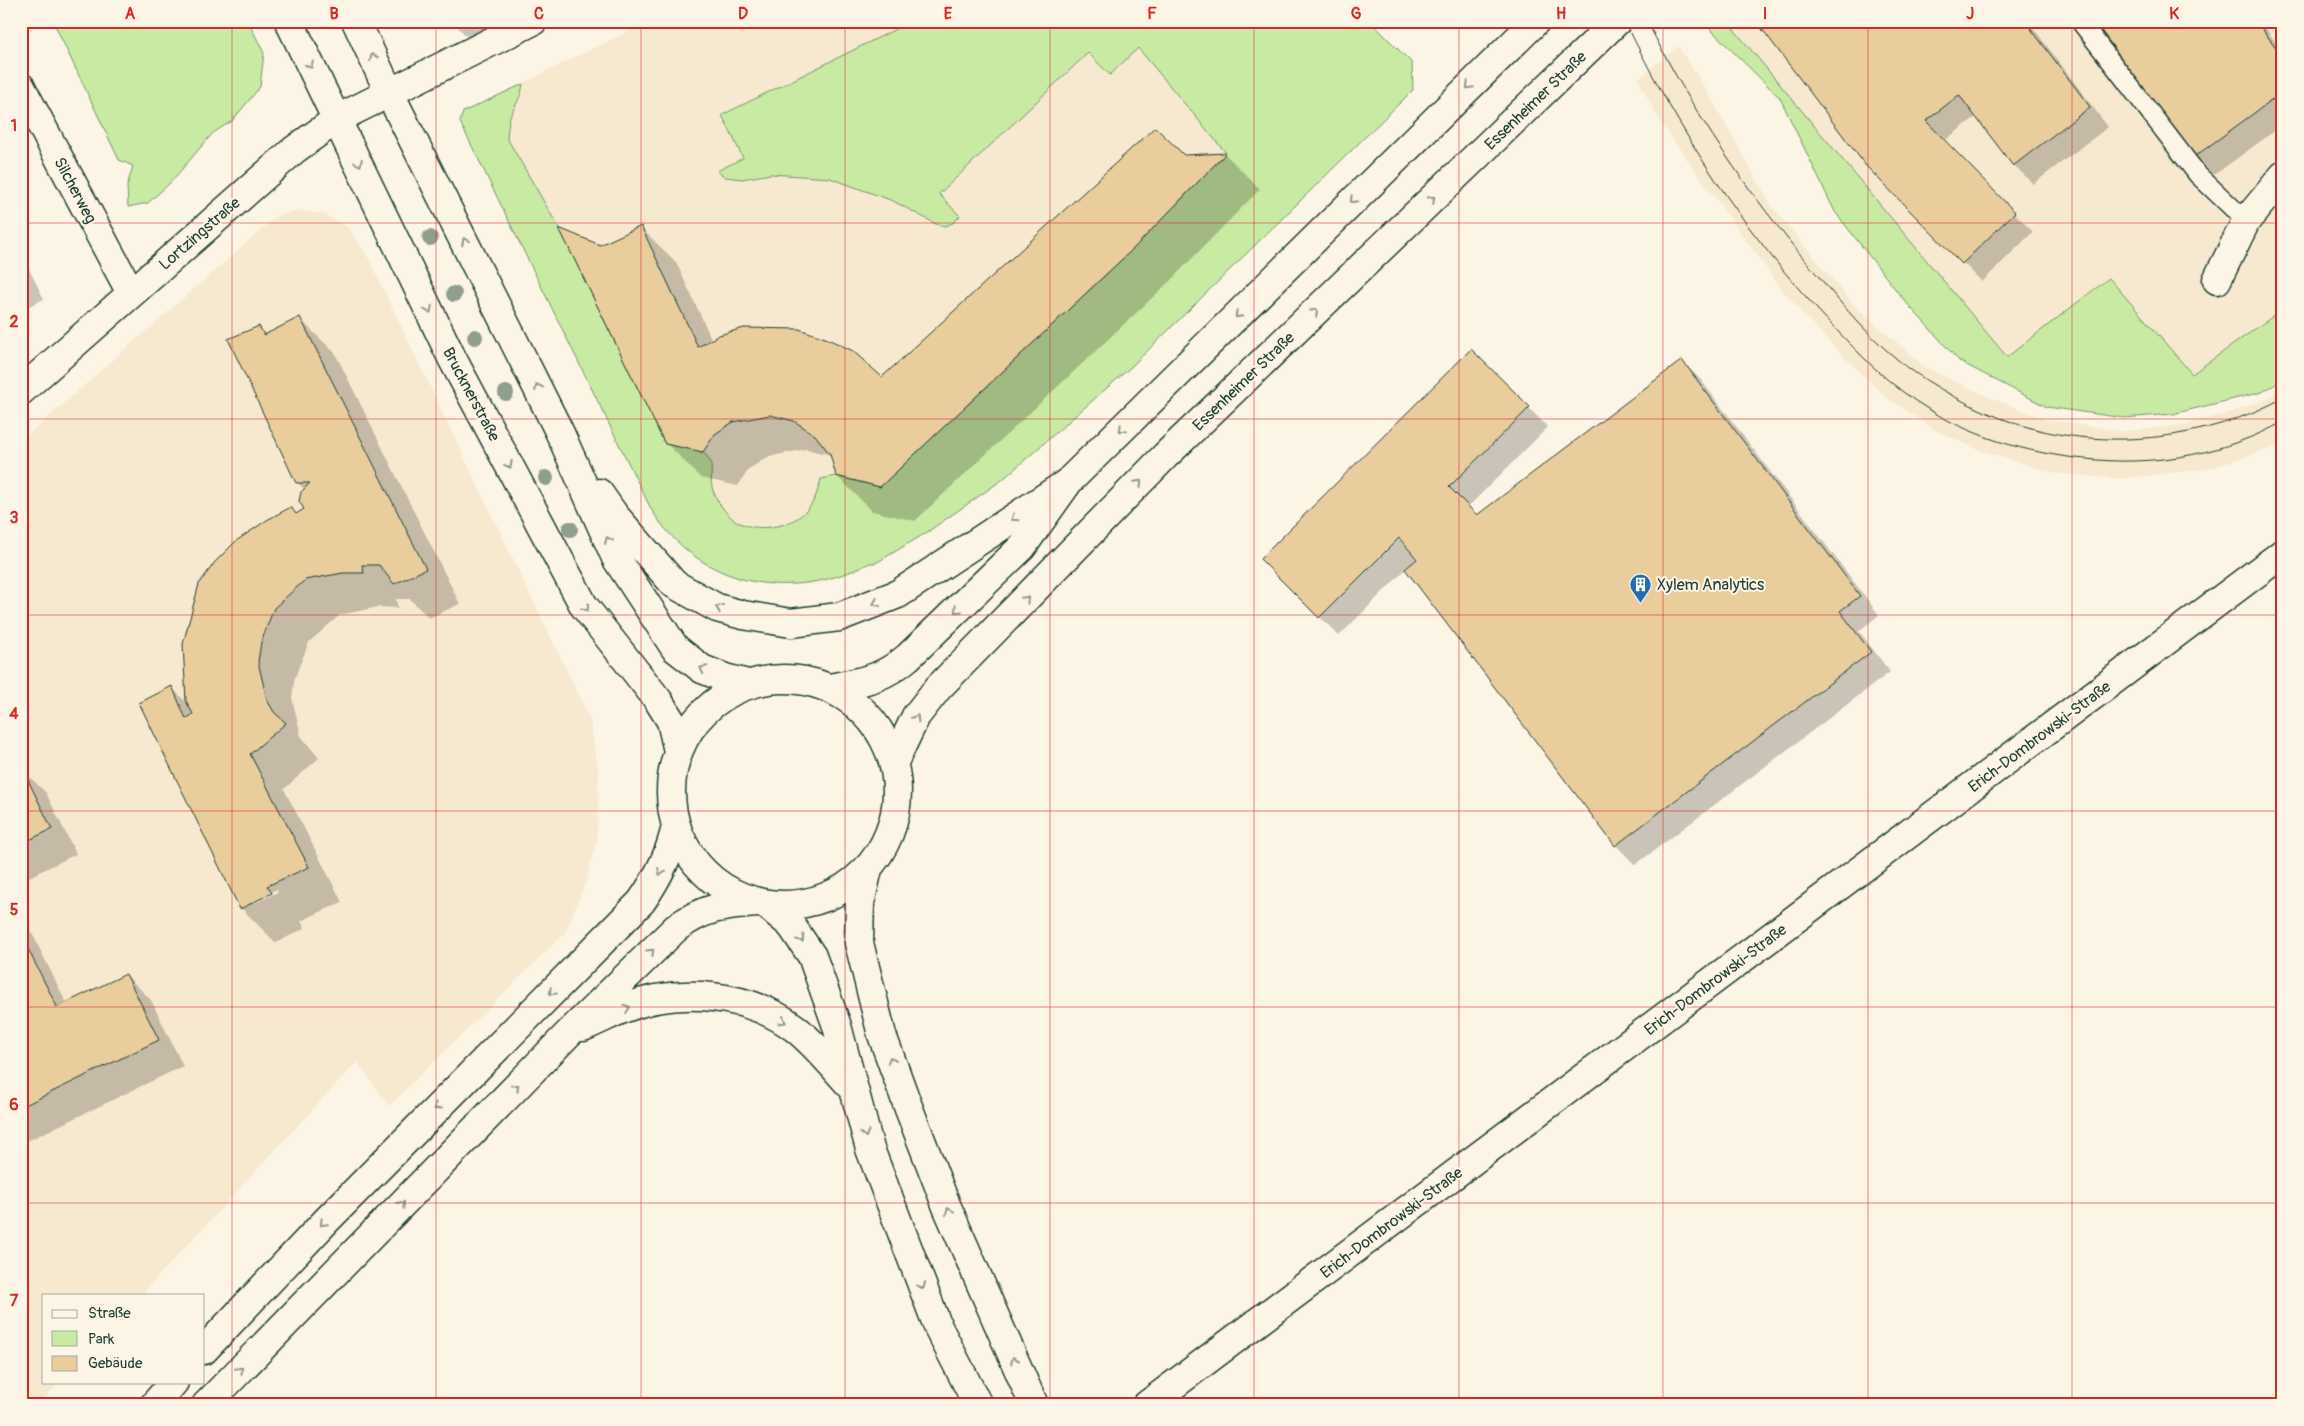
<svg xmlns="http://www.w3.org/2000/svg" width="2304" height="1426" font-family="Pangolin,sans-serif">
	<rect width="100%" height="100%" fill="#fcf5e5"/>
	<filter id="ink" filterUnits="userSpaceOnUse"><feTurbulence type="fractalNoise" baseFrequency=".02" numOctaves="2"/><feDisplacementMap in="SourceGraphic" scale="10" xChannelSelector="R" yChannelSelector="G"/><feConvolveMatrix kernelMatrix="1 2 1 2 8 2 1 2 1" color-interpolation-filters="sRGB"/></filter>
	<g filter="url(#ink)">
		<path fill="#f6e9cf" d="M649,21H1370L1412,63L857,570L824,582L808,584H766L738,579L718,570L689,552L660,524L460,122L463,112Z
			M1727,21H2283V309L2192,374L2109,278L2007,358Z
			M1678,46L1705,88L1773,208L1854,305L1925,367L1987,396L2047,420L2123,431L2177,426L2225,414L2265,400L2283,388V441L2270,449L2207,469L2119,479L2052,473L1979,450L1935,430L1882,394L1825,338L1783,291L1660,122L1638,79Z
			M301,211L324,214L349,228L366,253L590,719L599,776L597,838L587,879L565,933L389,1106L357,1062L141,1295H44V1382H60L39,1405H21V441L279,214Z"/>
		<path fill="#c8eaa3" stroke="#74946c" d="M53,21H248L264,53L260,87L232,121L213,133L170,183L148,203L128,207L127,186L133,166L119,160Z
			M912,21H1370L1412,63L1413,90L1132,366L1002,480L926,533L876,563H870C791,603 700,588 651,509L460,122L463,112L523,84L521,94L509,119L507,138L559,228L665,444C675,446 700,449 706,455C714,463 710,475 712,487C715,499 725,514 736,521C756,533 791,528 807,510C815,501 818,490 821,479L836,476L880,487L1134,248L1226,153L1138,48L1110,75L1088,53L939,194L960,216L953,223L945,226L936,224L893,201L830,178L771,174L742,179L725,177L717,171L743,158L722,115Z
			M1702,21H1727L2007,357L2109,278L2192,374L2283,309V380L2262,392L2173,414L2124,418L2047,407L1959,361L1903,299L1835,212L1780,98Z"/>
		<path fill="#0003" fill-rule="evenodd" d="M452,21H508L471,41Z
			M1758,21H2028L2108,127L2033,184L2014,165L1977,116L1944,141L2033,232L1982,282L1867,165Z
			M2096,21H2260L2283,52V125L2214,175L2195,156Z
			M1226,155L1260,189L1169,282L915,521L872,511L837,476L830,455L806,449L768,457L749,469L738,486L701,478L666,443L600,246L641,228L676,262L712,340L882,379L1184,156Z
			M21,253L44,299L21,310Z
			M300,319L335,353L460,604L429,618L410,599H396L398,608L378,607L340,615L309,642L295,677L292,698L301,736L319,758L284,789L342,902L301,921L305,928L276,943L241,908L171,687L187,703L297,515L306,510L305,490L297,482L259,327L267,335ZM277,889L278,892L253,904V901Z
			M1471,351L1548,427L1468,507L1477,517L1682,361L1701,380L1879,615L1859,631L1890,672L1635,865L1616,845L1406,569L1339,636L1262,559ZM1417,558L1419,560L1412,565L1411,564Z
			M21,768L46,793L76,854L21,881Z
			M21,911L67,1004L126,975L151,1000L183,1066L21,1144Z"/>
		<path fill="#e9cd9d" stroke="#1f3d34" d="M1756,21H2025L2090,107L2013,166L1959,95L1926,121L2015,212L1962,264L1866,166Z
			M2094,21H2256L2283,57V92L2194,157Z
			M1155,127L1184,155L1226,153L1134,248L880,487L836,476L830,454L815,435L794,421L770,415L733,422L715,434L703,452L665,444L559,228L600,245L641,226L698,347L719,335L744,328L799,329L828,339L853,351L882,377Z
			M300,317L426,569L394,584L379,565H362L364,573H343L305,580L274,608L261,642L258,662L267,700L274,712L286,723L250,754L309,867L267,886L272,893L240,909L139,703L172,686L186,719L193,714L186,701L183,644L199,584L215,562L236,541L267,520L291,507L296,514L304,509L299,501L301,492L310,483H296L228,339L259,326L264,335Z
			M1471,349L1530,407L1449,487L1477,515L1682,360L1860,596L1840,611L1871,652L1615,846L1405,569L1417,559L1399,538L1319,618L1260,559Z
			M21,766L52,829L21,844Z
			M21,935L57,1007L126,974L159,1040L21,1107Z"/>
		<g fill="none" stroke-linecap="round" stroke-linejoin="round">
			<defs>
				<path id="service" d="M2080,21L2198,175L2246,221"/>
				<path id="minor" d="M21,87L131,293
					M2217,280L2246,221L2283,176
					M21,391L294,150L337,119L533,21
					M1147,1405L2283,553"/>
				<path id="tertiary" d="M289,21L453,360L584,606L658,700L671,721L678,751
					M356,21L389,92L559,431L616,558L675,648L702,669L725,678L748,684
					M599,493L615,516L674,584L717,608L743,615L791,623L839,617L898,594L1067,483"/>
				<path id="secondary" d="M671 792a113 113 0 1 1 226 0a113 113 0 1 1-226 0Z
					M830,688C863,681 881,680 908,657L1022,547L1069,481L1536,21
					M894,762L916,716L938,688L986,639L1166,455L1617,21
					M868,869L860,903L859,943L882,1035L909,1109L947,1207L1034,1405
					M767,905L791,925L812,956L837,1026L870,1149L938,1327L978,1405
					M583,1027C597,1021 611,1014 625,1008C679,987 750,993 796,1029C816,1045 832,1065 849,1084
					M204,1350L326,1221L641,902C658,878 670,855 676,826
					M154,1405L174,1382
					M206,1405L567,1035L676,928C705,907 722,906 757,903"/>
			</defs>
			<use href="#service" stroke="#1f3d34" stroke-width="21"/>
			<use href="#minor" stroke="#1f3d34" stroke-width="31"/>
			<use href="#tertiary" stroke="#1f3d34" stroke-width="31"/>
			<use href="#secondary" stroke="#1f3d34" stroke-width="31"/>
			<use href="#service" stroke="#fcf5e5" stroke-width="18"/>
			<use href="#minor" stroke="#fcf5e5" stroke-width="28"/>
			<use href="#tertiary" stroke="#fcf5e5" stroke-width="28"/>
			<use href="#secondary" stroke="#fcf5e5" stroke-width="28"/>
			<path stroke="#1f3d34" stroke-width="1" d="M1625,21C1678,131 1745,234 1830,323C1860,355 1890,386 1928,409C1978,440 2039,456 2097,460C2161,465 2226,453 2283,422
				M1647,21C1692,112 1749,194 1814,271C1844,307 1875,345 1914,372C1949,396 1990,417 2031,428C2113,450 2208,439 2283,398"/>
		</g>
		<g fill="#909e8d">
			<circle cx="430" cy="238" r="8"/>
			<circle cx="454" cy="294" r="8"/>
			<circle cx="475" cy="337" r="8"/>
			<circle cx="506" cy="393" r="8"/>
			<circle cx="546" cy="478" r="8"/>
			<circle cx="570" cy="529" r="8"/>
		</g>
		<defs><path id="oneway-chevron" d="M-2-3.5L2.5 0L-2 3.5" fill="none" stroke-width="1.6" stroke-linecap="round" stroke-linejoin="round" transform="scale(1.25)"/></defs>
		<g stroke="#8e998c">
			<use href="#oneway-chevron" transform="translate(373 57) rotate(-115)"/>
			<use href="#oneway-chevron" transform="translate(310 65) rotate(63)"/>
			<use href="#oneway-chevron" transform="translate(1469 86) rotate(135)"/>
			<use href="#oneway-chevron" transform="translate(359 163) rotate(64)"/>
			<use href="#oneway-chevron" transform="translate(1432 199) rotate(-44)"/>
			<use href="#oneway-chevron" transform="translate(1353 200) rotate(135)"/>
			<use href="#oneway-chevron" transform="translate(465 241) rotate(-117)"/>
			<use href="#oneway-chevron" transform="translate(429 310) rotate(64)"/>
			<use href="#oneway-chevron" transform="translate(1315 312) rotate(-44)"/>
			<use href="#oneway-chevron" transform="translate(1238 315) rotate(135)"/>
			<use href="#oneway-chevron" transform="translate(538 387) rotate(-116)"/>
			<use href="#oneway-chevron" transform="translate(1122 429) rotate(135)"/>
			<use href="#oneway-chevron" transform="translate(509 465) rotate(62)"/>
			<use href="#oneway-chevron" transform="translate(1139 483) rotate(-46)"/>
			<use href="#oneway-chevron" transform="translate(1014 518) rotate(147)"/>
			<use href="#oneway-chevron" transform="translate(608 540) rotate(-114)"/>
			<use href="#oneway-chevron" transform="translate(1026 599) rotate(-45)"/>
			<use href="#oneway-chevron" transform="translate(876 603) rotate(158)"/>
			<use href="#oneway-chevron" transform="translate(586 608) rotate(56)"/>
			<use href="#oneway-chevron" transform="translate(719 608) rotate(-158)"/>
			<use href="#oneway-chevron" transform="translate(957 610) rotate(136)"/>
			<use href="#oneway-chevron" transform="translate(703 669) rotate(-153)"/>
			<use href="#oneway-chevron" transform="translate(916 718) rotate(-58)"/>
			<use href="#oneway-chevron" transform="translate(661 872) rotate(116)"/>
			<use href="#oneway-chevron" transform="translate(801 939) rotate(56)"/>
			<use href="#oneway-chevron" transform="translate(651 952) rotate(-44)"/>
			<use href="#oneway-chevron" transform="translate(552 992) rotate(136)"/>
			<use href="#oneway-chevron" transform="translate(627 1008) rotate(-19)"/>
			<use href="#oneway-chevron" transform="translate(783 1021) rotate(30)"/>
			<use href="#oneway-chevron" transform="translate(891 1060) rotate(-109)"/>
			<use href="#oneway-chevron" transform="translate(516 1087) rotate(-46)"/>
			<use href="#oneway-chevron" transform="translate(437 1107) rotate(134)"/>
			<use href="#oneway-chevron" transform="translate(865 1134) rotate(74)"/>
			<use href="#oneway-chevron" transform="translate(402 1204) rotate(-46)"/>
			<use href="#oneway-chevron" transform="translate(949 1211) rotate(-113)"/>
			<use href="#oneway-chevron" transform="translate(323 1223) rotate(134)"/>
			<use href="#oneway-chevron" transform="translate(922 1286) rotate(69)"/>
			<use href="#oneway-chevron" transform="translate(1014 1360) rotate(-114)"/>
			<use href="#oneway-chevron" transform="translate(240 1370) rotate(-46)"/>
		</g>
	</g>
	<path fill="none" stroke="#d62828" stroke-width="1" stroke-opacity="0.55" d="M232,21V1405M436,21V1405M641,21V1405M845,21V1405M1050,21V1405M1254,21V1405M1459,21V1405M1663,21V1405M1868,21V1405M2072,21V1405M21,223H2283M21,419H2283M21,615H2283M21,811H2283M21,1007H2283M21,1203H2283"/>
	<defs>
		<symbol id="building-pin" viewBox="-11 -11 22 30"><path d="M0 17L-7.5 6A9.5 9.5 0 1 1 7.5 6Z" fill="#1f6fb2" stroke="#fcf5e5"/><path d="M-4-6H4V6H1V3H-1V6H-4ZM-2.5-4.3h1.7v1.8h-1.7ZM.8-4.3h1.7v1.8H.8ZM-2.5-1h1.7V.8h-1.7ZM.8-1h1.7V.8H.8Z" fill="#fff"/></symbol>
	</defs>
	<g fill-rule="evenodd">
		<use href="#building-pin" x="1628" y="572" width="25" height="34"/>
	</g>
	<g text-anchor="middle" stroke-width="4" stroke-linejoin="round" paint-order="stroke">
		<g font-size="16" fill="#1f3d34" stroke="#fcf5e5">
			<text transform="translate(1535 100) rotate(-44)" y="6">Essenheimer Straße</text>
			<text transform="translate(76 190) rotate(62)" y="6">Silcherweg</text>
			<text transform="translate(199 233) rotate(-41)" y="6">Lortzingstraße</text>
			<text transform="translate(1243 381) rotate(-44)" y="6">Essenheimer Straße</text>
			<text transform="translate(472 394) rotate(62)" y="6">Brucknerstraße</text>
			<text transform="translate(2039 736) rotate(-37)" y="6">Erich-Dombrowski-Straße</text>
			<text transform="translate(1715 979) rotate(-37)" y="6">Erich-Dombrowski-Straße</text>
			<text transform="translate(1391 1222) rotate(-37)" y="6">Erich-Dombrowski-Straße</text>
		</g>
		<g font-size="16" fill="#1f3d34" stroke="#fcf5e5" text-anchor="start">
			<text x="1657" y="590">Xylem Analytics</text>
		</g>
	</g>
	<rect width="2304" height="1426" fill="none" stroke="#fcf5e5" stroke-width="55"/>
	<rect x="42" y="1294" width="162" height="90" fill="#fcf5e5" stroke="#a4ab9e"/>
	<rect x="52" y="1310" width="25" height="8" fill="#fcf5e5" stroke="#a4ab9e"/>
	<text x="88" y="1318" font-size="15" fill="#1f3d34">Straße</text>
	<rect x="52" y="1331" width="25" height="15" fill="#c8eaa3" stroke="#a4ab9e"/>
	<text x="88" y="1344" font-size="15" fill="#1f3d34">Park</text>
	<rect x="52" y="1356" width="25" height="15" fill="#e9cd9d" stroke="#a4ab9e"/>
	<text x="88" y="1368" font-size="15" fill="#1f3d34">Gebäude</text>
	<rect x="28" y="28" width="2248" height="1370" fill="none" stroke="#d62828" stroke-width="2"/>
	<g font-size="16" text-anchor="middle" font-weight="bold" fill="#d62828">
		<text x="130" y="19">A</text>
		<text x="334" y="19">B</text>
		<text x="539" y="19">C</text>
		<text x="743" y="19">D</text>
		<text x="948" y="19">E</text>
		<text x="1152" y="19">F</text>
		<text x="1356" y="19">G</text>
		<text x="1561" y="19">H</text>
		<text x="1765" y="19">I</text>
		<text x="1970" y="19">J</text>
		<text x="2174" y="19">K</text>
		<text x="14" y="131">1</text>
		<text x="14" y="327">2</text>
		<text x="14" y="523">3</text>
		<text x="14" y="719">4</text>
		<text x="14" y="915">5</text>
		<text x="14" y="1110">6</text>
		<text x="14" y="1306">7</text>
	</g>
</svg>
